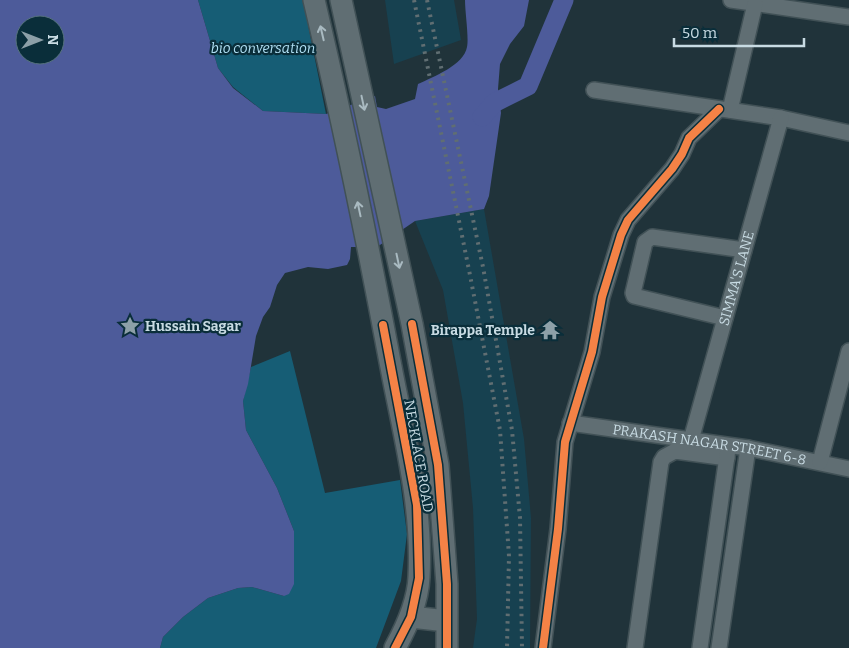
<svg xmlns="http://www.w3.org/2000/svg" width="849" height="648" font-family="Bitter,serif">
	<rect width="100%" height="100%" fill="#20333a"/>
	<path fill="#174150" d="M385,0H454L461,40L394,64Z
		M484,209L524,439L531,518L530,648H473L477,619L473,508L463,403L443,290L415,221Z"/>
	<path fill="#165d75" d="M198,0H303L326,114L263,111L233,87L218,68Z
		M290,351L325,493L400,480L407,534L401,581L376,648H160L163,637L183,617L208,598L238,588L252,587L284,596L294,531L277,488L246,430L243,401L251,367Z"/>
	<path fill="#4d5b9a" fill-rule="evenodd" d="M0,0H198L218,68L233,88L263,111L326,114L375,96L377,107L386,109L415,99L418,84C433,77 464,65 467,47C469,38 465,12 465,0H529L524,26L510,44L500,64L498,89L501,113L489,196L484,209L415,221L377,247H351L350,259L347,265L328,269L308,267L285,273L277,285L270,307L263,317L256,336L248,384L243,401L246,430L277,488L294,531V584L289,594L284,596L252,587L238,588L208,598L183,617L163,637L160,648H0ZM25,25H55V55H25Z"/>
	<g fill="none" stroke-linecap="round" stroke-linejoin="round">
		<path stroke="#4d5b9a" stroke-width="19" d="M482,117L494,103L528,86L564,0"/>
		<defs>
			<g id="minor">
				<path d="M731,0L849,17"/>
				<path d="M594,90L781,118L849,133"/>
				<path d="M730,110L755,4"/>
				<path d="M725,318L634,296L633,293L645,242L652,237L744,250"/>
				<path id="s1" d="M570,423L748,448L849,469"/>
				<path id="s2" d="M691,440L781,118"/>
				<path d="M820,462L849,351"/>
				<path d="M543,648L558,529L565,442L592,352L602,297L621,235L628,220L672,169L682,154L689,138L719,109"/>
				<path d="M635,648L661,462L664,457L675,451L727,458"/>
				<path d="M700,648L728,449"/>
				<path d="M719,648L748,448"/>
			</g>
			<path id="secondary" d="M314,0C343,122 368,244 391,367C404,436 423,506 419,577C418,602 407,626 395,648
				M341,0L412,324L438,465L447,584V648
				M411,617L447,621"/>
		</defs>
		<use href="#minor" stroke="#415156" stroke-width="18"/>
		<use href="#secondary" stroke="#415156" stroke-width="24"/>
		<use href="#minor" stroke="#606e73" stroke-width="15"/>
		<use href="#secondary" stroke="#606e73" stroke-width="21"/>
		<path stroke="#606e72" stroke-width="4" stroke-dasharray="2.5 5" stroke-linecap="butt" d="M414,0L469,270L500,430L509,556L507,648
			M427,0L483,267L512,430L520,518L522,648"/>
		<defs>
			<path id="cycleway" d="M412,324L438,465L447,584V648
				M383,325L417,505L419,578L411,617L395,648
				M543,648L558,529L565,442L592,352L602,297L621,235L628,220L672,169L682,154L689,138L719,109"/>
		</defs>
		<use href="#cycleway" stroke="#0a2e3a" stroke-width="11"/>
		<use href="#cycleway" stroke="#f48246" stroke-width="8"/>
	</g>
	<defs><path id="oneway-shaft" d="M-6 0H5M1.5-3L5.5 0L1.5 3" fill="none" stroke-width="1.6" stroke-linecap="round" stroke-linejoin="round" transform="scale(1.25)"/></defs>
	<g stroke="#a9bac1">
		<use href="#oneway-shaft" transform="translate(322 33) rotate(-103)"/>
		<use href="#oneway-shaft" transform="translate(363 103) rotate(78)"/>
		<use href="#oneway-shaft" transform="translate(359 209) rotate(-102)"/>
		<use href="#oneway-shaft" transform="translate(398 261) rotate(78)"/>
	</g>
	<defs>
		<symbol id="sight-bare" viewBox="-9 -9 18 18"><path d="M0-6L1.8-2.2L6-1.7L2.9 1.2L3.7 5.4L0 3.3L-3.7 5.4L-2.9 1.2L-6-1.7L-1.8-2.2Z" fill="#8da0a8" stroke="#0a2e3a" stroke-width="2.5" paint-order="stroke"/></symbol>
		<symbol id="temple-bare" viewBox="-9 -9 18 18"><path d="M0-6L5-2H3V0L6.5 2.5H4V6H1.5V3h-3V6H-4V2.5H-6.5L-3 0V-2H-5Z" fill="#8da0a8" stroke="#0a2e3a" stroke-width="2.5" paint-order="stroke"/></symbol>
	</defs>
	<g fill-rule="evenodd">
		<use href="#sight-bare" x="116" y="312" width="28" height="28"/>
		<use href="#temple-bare" x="536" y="316" width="28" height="28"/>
	</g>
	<g text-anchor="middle" stroke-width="4.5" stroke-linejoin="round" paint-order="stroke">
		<g font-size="14" font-style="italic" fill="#b0dff3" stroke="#0a2e3a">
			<text x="263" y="53">bio conversation</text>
		</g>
		<g font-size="14" fill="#c8dbe3" stroke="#0a2e3a">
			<text dy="5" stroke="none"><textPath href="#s2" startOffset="168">SIMMA'S LANE</textPath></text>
			<text dy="5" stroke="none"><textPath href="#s1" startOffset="141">PRAKASH NAGAR STREET 6-8</textPath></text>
			<text transform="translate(419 456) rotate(80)" y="5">NECKLACE ROAD</text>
		</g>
		<g font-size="14" font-weight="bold" fill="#c8dbe3" stroke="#0a2e3a" text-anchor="start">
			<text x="145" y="331">Hussain Sagar</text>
			<text x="535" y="335" text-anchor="end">Birappa Temple</text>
		</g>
	</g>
	<g transform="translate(40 40) rotate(90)"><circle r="24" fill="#0a2e3a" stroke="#56737e"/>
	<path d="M0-4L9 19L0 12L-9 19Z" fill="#8da0a8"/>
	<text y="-8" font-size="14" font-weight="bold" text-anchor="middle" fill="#c8dbe3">N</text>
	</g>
	<path d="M674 38v8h130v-8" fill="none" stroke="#c8dbe3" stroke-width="2.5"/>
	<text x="682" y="38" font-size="15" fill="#c8dbe3" stroke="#0a2e3a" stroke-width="4" paint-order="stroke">50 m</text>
</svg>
